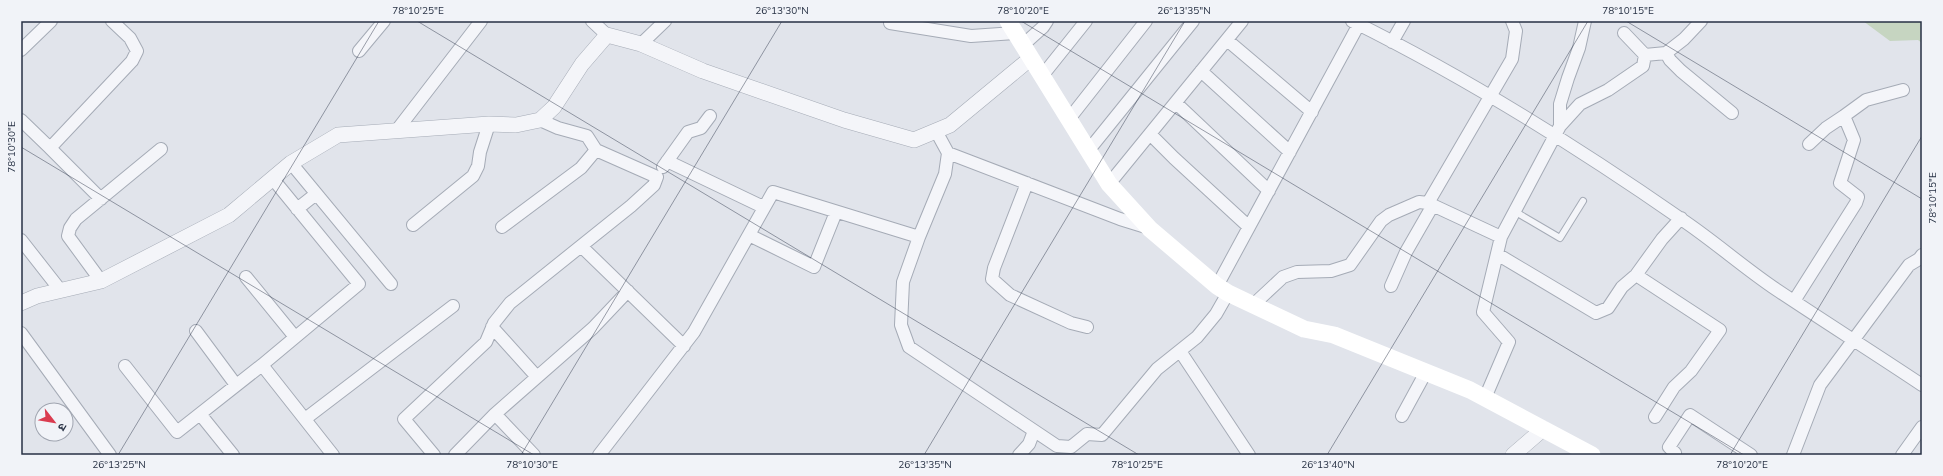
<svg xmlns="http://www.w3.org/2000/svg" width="1943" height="476" font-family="Mulish,'Noto Sans Devanagari',sans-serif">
	<rect width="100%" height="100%" fill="#e1e4eb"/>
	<path fill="#c6d5c1" d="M1863,21H1922V43L1918,40L1890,41Z"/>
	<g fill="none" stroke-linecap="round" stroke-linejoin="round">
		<defs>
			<path id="service" d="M1514,211L1560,238L1583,201"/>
			<path id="minor" d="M592,21L607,35
				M1352,21C1467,78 1576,146 1681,219C1714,241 1744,268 1777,290C1825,322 1874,353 1922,385
				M890,23L971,36L1015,33
				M1227,40L1312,112
				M1392,42L1404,21
				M641,44L665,21
				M1023,45L1043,27L1047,21
				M21,50L51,21
				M359,51L384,21
				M1666,53L1670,60L1681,71L1732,113
				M1645,55L1666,53L1684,39L1701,21
				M1201,71L1290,152
				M1042,76L1086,21
				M1176,103L1269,191
				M1844,116L1866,100L1903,90
				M1069,119L1146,21
				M21,120L50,148L132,61L137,51L130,38L112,21
				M1560,126V104L1568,78L1579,48L1585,21
				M397,130L481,21
				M1150,134L1174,158L1249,227
				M50,148L101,199
				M1088,151L1193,21
				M948,153L1120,219L1149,228
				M667,161L759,205H765
				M291,163L391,284
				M663,167L688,132L701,128L710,116
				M1027,183L994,268L992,279L1010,295L1071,323L1087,327
				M1109,184L1242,21
				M1428,203L1501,237
				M297,209L316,194
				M413,225L473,176L478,166L480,152L489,124
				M502,227L581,168L596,150
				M749,235L814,267L836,212
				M919,237L945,174L948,153L936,131
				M21,240L61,291
				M581,246L684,346
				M1497,254L1596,313L1608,308L1622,287L1636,275L1662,239L1681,218
				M1636,275L1720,330L1691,371L1674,387L1655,417
				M246,277L295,337
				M101,281L68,236L70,228L76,219L161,149
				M1217,286L1359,24
				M1391,286L1406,252L1433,205
				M1794,301L1856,203L1858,197L1840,183L1854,140L1844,116L1826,128L1809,144
				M1253,305L1283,277L1297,272L1331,271L1350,265L1381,221L1389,215L1419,202L1428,203L1512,59L1516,31L1512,21
				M492,327L537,377
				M196,331L236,385
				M21,333L110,455
				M1180,351L1249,455
				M262,365L359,284L273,179
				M125,366L177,432L262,365L333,455
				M1485,398L1509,342L1483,312L1501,237L1560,126L1580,104L1608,90L1643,66L1645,55L1624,33
				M200,414L233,455
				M495,414L593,328L628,291
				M1402,416L1426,372
				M305,419L453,306
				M434,455L404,419L486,342L494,323L510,303L631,206L654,185L657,177L596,150L587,136L558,128L540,120
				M455,455L495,414L534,455
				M599,455L694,332L773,192L919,237L903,282L901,325L909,347L1057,446L1071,447L1087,434L1102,435L1157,369L1197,337L1216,314L1228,293
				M1019,455L1029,444L1034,431
				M1674,455L1675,453L1669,447L1690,415L1751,455
				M1793,455L1820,385L1909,265L1919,259L1922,255
				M1902,455L1922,427"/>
			<path id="tertiary" d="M21,303L37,296L101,281L229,215L291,163L338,135L489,124L516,125L540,120L554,107L582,64L607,35L641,44L703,71L844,120L914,140L950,125L1031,58
				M1513,455L1543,429"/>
		</defs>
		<use href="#service" stroke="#a5abb6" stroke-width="8"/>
		<use href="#minor" stroke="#a5abb6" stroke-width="14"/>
		<use href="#tertiary" stroke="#a5abb6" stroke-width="16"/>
		<use href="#service" stroke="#f4f5f9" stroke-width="6"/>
		<use href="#minor" stroke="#f4f5f9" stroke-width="12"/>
		<use href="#tertiary" stroke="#f4f5f9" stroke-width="15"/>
		<path stroke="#fff" stroke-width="17" d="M1008,21L1109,184L1150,229L1217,286L1228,293L1304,329L1334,335L1470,390L1592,455"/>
	</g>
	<path fill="none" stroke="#273144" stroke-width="1" stroke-opacity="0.45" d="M417,21L1139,455M1021,21L1744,455M1626,21L1922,199M21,147L534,455M118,455L379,21M521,455L782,21M924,455L1185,21M1327,455L1588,21M1730,455L1922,136"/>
	<rect width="1943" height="476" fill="none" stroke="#f1f3f8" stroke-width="44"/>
	<g transform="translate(54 422) rotate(121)"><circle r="19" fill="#f1f3f8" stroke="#a0a5b0"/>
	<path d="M0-3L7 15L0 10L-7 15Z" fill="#da3c50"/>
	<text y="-6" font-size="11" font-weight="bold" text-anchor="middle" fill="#273144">उ</text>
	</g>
	<rect x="22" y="22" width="1899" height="432" fill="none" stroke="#273144" stroke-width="1.5"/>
	<g font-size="10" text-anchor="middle" fill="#273144">
		<text x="418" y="14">78°10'25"E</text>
		<text x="782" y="14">26°13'30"N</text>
		<text x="1023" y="14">78°10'20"E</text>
		<text x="1184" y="14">26°13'35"N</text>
		<text x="1628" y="14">78°10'15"E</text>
		<text transform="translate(11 147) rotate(-90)" y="4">78°10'30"E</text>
		<text transform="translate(1932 198) rotate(-90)" y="4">78°10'15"E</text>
		<text x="119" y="468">26°13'25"N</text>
		<text x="532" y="468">78°10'30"E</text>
		<text x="925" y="468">26°13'35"N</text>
		<text x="1137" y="468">78°10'25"E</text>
		<text x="1328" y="468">26°13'40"N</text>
		<text x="1742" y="468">78°10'20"E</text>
	</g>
</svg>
